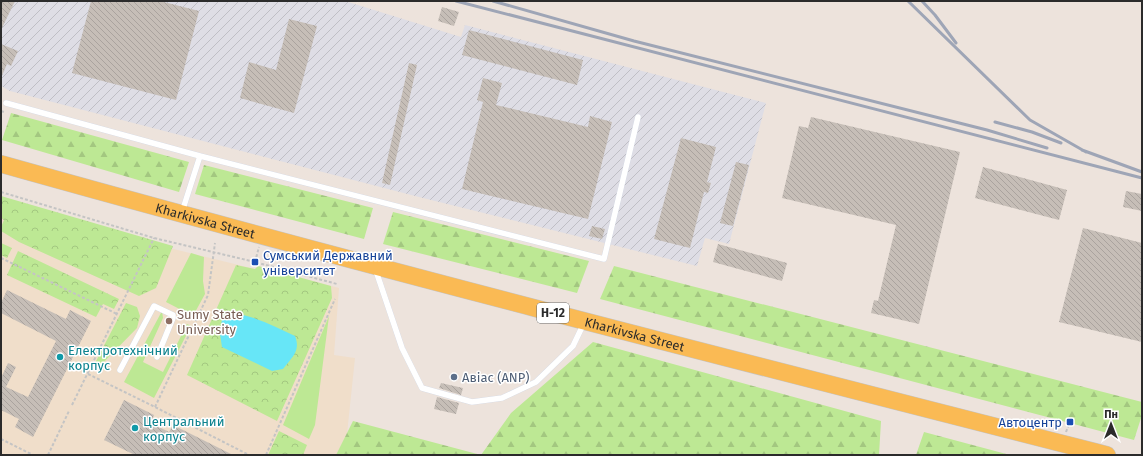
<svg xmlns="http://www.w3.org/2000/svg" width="1143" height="456" font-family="'Fira Sans',sans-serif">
	<defs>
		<pattern id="industrial-furrows" width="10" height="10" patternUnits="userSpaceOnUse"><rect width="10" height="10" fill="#dedde5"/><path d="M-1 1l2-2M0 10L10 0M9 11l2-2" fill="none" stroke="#bfbec5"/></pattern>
		<pattern id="forest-firs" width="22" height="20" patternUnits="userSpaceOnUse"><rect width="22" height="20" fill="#bde894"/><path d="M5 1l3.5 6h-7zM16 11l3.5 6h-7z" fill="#a3c780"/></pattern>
		<pattern id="park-crowns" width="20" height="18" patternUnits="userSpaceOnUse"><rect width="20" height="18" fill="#bde894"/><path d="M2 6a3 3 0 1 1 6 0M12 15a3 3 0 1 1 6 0" fill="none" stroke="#a3c780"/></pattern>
		<pattern id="building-back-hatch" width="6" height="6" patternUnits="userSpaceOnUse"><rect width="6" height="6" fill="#c6beb7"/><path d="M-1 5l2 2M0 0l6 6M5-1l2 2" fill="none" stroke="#aaa39e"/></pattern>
	</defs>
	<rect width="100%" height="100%" fill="#ede3dc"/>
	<path fill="url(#industrial-furrows)" d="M1,1H345L461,37L465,25L766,103L729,244L705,238L697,266L419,197L10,91L1,86Z"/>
	<path fill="#f0deca" d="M1,198L145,242L255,269L258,266L339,288L334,355L355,358L347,434L336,455H1Z"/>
	<path fill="#bde894" d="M191,253L204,257L203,281L205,294L193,316L166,302Z
		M162,311L163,318L143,362L163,372L187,324L191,326L154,398L124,382Z
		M329,316L315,425L309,439L283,425Z"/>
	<path fill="url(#forest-firs)" d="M11,113L189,162L179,192L2,140Z
		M204,165L373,208L364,239L195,194Z
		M393,212L589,261L577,293L383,244Z
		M614,266L1142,402V415L1134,440L600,299Z
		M593,342L881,421L879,455H336L353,421L481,455L511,413Z
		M924,432L1010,455H916Z"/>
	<path fill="url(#park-crowns)" d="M1,196L173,246L156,288L139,296L19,242L1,231V227L4,220L1,218Z
		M1,243L12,248L7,258L1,255Z
		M18,251L119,299L114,309L103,304L96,317L7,275Z
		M236,265L255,269L258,266L331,286L332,298L277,421L187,375Z
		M126,303L137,307L140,316L137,328L98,368L93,367Z
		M279,431L307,445L303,455H268Z"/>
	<path fill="#67e6f7" d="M230,313C253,315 274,326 295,336C301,351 292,357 283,369L272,371L222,347L220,334L222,319Z"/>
	<path fill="url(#building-back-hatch)" d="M1,1H15L1,30Z
		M91,1H160L199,11L176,100L72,73Z
		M442,7L459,12L454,26L438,21Z
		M289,19L317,26L294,113L240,98L249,62L276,70Z
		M469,30L583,60L577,85L462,55Z
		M1,44L18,51L11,66L7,64L1,78Z
		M409,63L417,65L390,185L382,183Z
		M483,78L502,83L496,105L588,127L590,116L612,122L588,219L462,189L483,102L477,100Z
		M811,117L960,152L919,324L871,313L874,300L878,301L896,225L782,198L799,126L808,128Z
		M681,138L716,147L707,182L711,183L708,193L704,192L690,248L654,239Z
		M736,162L749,165L733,226L720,223Z
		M983,167L1067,190L1059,220L975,198Z
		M1126,191L1142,194V211L1123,207Z
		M592,226L605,229L602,239L589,236Z
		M1083,228L1142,243V342L1059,322Z
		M718,244L787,263L782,281L713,262Z
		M7,290L66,319L70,310L91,321L33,437L15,427L19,419L1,410V378L8,363L16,367L6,387L28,397L56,341L1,313V303Z
		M441,383L463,388L461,395L439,388Z
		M437,397L459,403L456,414L434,409Z
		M124,400L154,415L151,423L169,432L173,425L233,455H135L104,440Z"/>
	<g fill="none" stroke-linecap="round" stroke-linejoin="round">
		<defs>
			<path id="lane" d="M6,103L200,156L182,212
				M200,156L604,259L638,117
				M375,268L402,348L422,388L472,402L502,398L536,382L573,346L584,323
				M120,370L154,306L173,315V318L157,357"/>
			<g id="primary">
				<path id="s1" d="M1,164C368,267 738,361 1107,455"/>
			</g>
		</defs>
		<use href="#lane" stroke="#d1d7e4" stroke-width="6"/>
		<use href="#primary" stroke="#c4c4c4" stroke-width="18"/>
		<path stroke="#c4c4c4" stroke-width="2" stroke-dasharray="3 2" stroke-linecap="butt" d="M1,111L4,112
			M1,192L154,238L255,262L337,284
			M1,258L117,314
			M255,262L259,247
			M88,374L155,407L249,455
			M72,405L154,238
			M155,407L208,295L215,243
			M1066,432L1070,422
			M1,439L33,455
			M48,455L69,411
			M266,455L335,299"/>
		<use href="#lane" stroke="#fff" stroke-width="5.5"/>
		<use href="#primary" stroke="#faba54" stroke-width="17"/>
		<path stroke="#9ea5b6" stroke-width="3" d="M456,1L1142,178
			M493,1L634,41L987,130L1047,148
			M908,1L1030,120L1086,152
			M922,1L935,15L956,43
			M995,122L1032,132L1061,143
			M1082,150L1142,172"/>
	</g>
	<g fill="#1a4fb4" stroke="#fff" stroke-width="1.5">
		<rect x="251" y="258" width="8" height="8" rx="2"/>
		<rect x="1066" y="418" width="8" height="8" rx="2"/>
	</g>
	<circle fill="#8d6e63" stroke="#fff" stroke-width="1.5" cx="169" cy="321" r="4"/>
	<g fill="#0f9aa8" stroke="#fff" stroke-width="1.5">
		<circle cx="60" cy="357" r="4"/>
		<circle cx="135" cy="428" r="4"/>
	</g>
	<circle fill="#5c6f8a" stroke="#fff" stroke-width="1.5" cx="454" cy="377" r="4"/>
	<g text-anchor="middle" stroke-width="3" stroke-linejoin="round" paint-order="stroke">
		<rect fill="#fff" stroke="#6b6b6b" stroke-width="1" x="537" y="303" width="32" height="20" rx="3"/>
		<g font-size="12" font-weight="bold" fill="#2b2b2b">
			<text x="553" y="317">Н-12</text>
		</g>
		<g font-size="13" fill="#2b2b2b" stroke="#fff">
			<text dy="5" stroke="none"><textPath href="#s1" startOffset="212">Kharkivska Street</textPath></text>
			<text dy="5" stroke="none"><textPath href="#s1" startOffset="656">Kharkivska Street</textPath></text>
		</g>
		<g font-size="13" fill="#164399" stroke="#fff" text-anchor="start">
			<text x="263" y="260">Сумський Державний<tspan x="263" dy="15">університет</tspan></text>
			<text x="1062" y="427" text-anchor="end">Автоцентр</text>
		</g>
		<g font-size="13" fill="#785e54" stroke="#fff" text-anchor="start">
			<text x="177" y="319">Sumy State<tspan x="177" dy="15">University</tspan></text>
		</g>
		<g font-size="13" fill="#0d838f" stroke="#fff" text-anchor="start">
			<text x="68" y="355">Електротехнічний<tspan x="68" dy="15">корпус</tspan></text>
			<text x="143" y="426">Центральний<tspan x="143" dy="15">корпус</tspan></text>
		</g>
		<g font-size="13" fill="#4e5e75" stroke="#fff" text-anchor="start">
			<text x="462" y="382">Авіас (ANP)</text>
		</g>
	</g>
	<rect width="1143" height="456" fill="none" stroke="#2b2b2b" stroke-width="4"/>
	<g transform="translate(1111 424)" stroke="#ffffff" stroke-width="3" paint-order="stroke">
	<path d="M0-3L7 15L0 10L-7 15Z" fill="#2b2b2b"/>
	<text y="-6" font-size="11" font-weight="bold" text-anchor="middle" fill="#2b2b2b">Пн</text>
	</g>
</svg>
